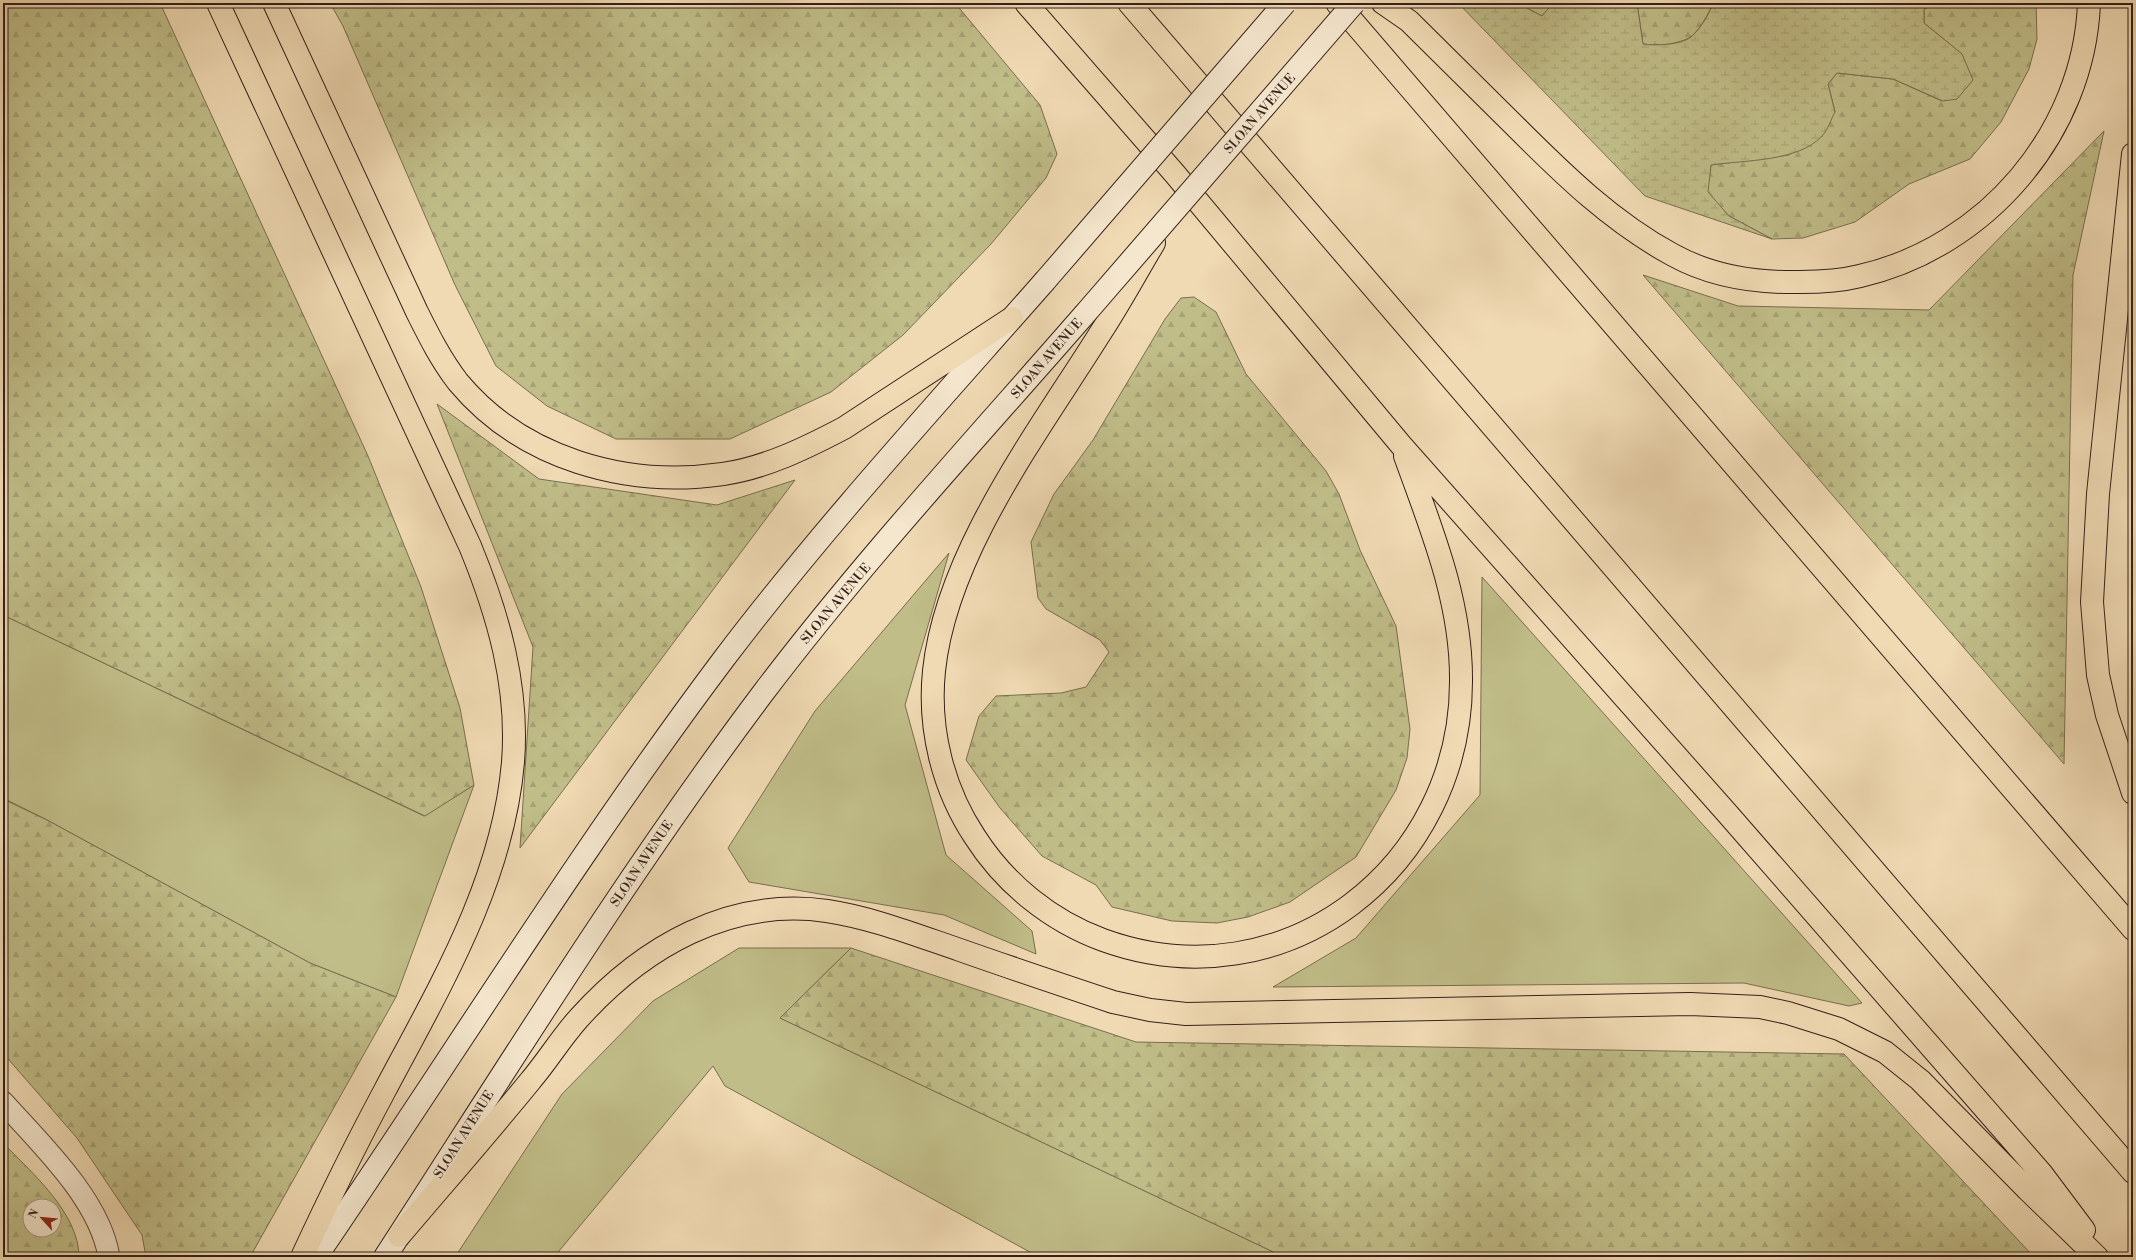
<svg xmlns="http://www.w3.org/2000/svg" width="2136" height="1260" font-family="'Libre Bodoni',serif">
	<defs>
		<pattern id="forest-firs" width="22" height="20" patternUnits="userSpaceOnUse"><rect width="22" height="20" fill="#c0bd88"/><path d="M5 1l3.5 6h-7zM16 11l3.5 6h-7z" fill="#a5a275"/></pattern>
		<pattern id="wetland-marsh" width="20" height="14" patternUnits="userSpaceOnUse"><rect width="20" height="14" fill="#c0bd88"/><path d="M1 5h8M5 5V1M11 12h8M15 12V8" fill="none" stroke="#a5a275"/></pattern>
	</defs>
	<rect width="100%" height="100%" fill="#f0dab3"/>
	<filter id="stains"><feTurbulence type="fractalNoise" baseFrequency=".005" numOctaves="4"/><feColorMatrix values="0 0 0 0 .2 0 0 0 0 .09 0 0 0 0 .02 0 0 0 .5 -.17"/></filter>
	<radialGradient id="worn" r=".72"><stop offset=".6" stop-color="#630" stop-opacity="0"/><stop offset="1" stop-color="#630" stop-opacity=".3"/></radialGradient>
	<path fill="#c0bd88" stroke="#7a6e51" d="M949,553L905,705L946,855L1032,931L1036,954L944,915L749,882L728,848L815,711Z
		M1482,577L1862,1003L1849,1006L1744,983L1273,987L1356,938L1480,795Z
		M3,615L424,816L474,785L396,997L310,963L47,820L3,798Z
		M739,948H851L780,1018L1284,1257H1039L725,1086L713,1066L554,1257H455L562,1094L653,1001Z"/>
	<path fill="url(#forest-firs)" stroke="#7a6e51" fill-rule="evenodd" d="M3,3H160L368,456L421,587L460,708L474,785L425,816L3,615Z
		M330,3H955L1040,105L1057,154L1046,178L991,244L903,335L831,392L730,439H616L547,406L496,366L455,285L343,26Z
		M1517,3H1553L1542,16Z
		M1637,3H1713C1710,12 1697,34 1689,38C1675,45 1658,46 1643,44Z
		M1936,3H2036L2037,39L2029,69L2001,122L1970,159L1909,184L1855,222L1803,238L1772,239L1729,216L1707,192L1711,165L1789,155L1835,112L1828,84L1837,73L1893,79L1942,101L1962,54L1924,23V9Z
		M2104,131L2073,275L2064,764L1643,275L1738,306L1929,310Z
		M1194,297L1216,312L1246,374L1326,471L1339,494L1360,550L1396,626L1410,729L1407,758L1396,790L1356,857L1290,902L1248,917L1217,923L1172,921L1112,907L1096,885L1042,856L1000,808L966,760L979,716L996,696L1061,693L1086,687L1109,652L1100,640L1046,609L1038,598L1031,542L1054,494L1093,440L1165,319L1181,298Z
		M437,404L539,479L717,505L795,480L520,848L533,647Z
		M3,799L47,820L310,963L396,997L250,1257H146L142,1235L77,1138L3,1053Z
		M851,948L1136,1042L1844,1054L2034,1257H1284L780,1018Z
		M3,1143C31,1172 79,1213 79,1257H3ZM30,1206H54V1230H30Z"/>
	<path fill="url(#wetland-marsh)" stroke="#7a6e51" d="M1458,3H1517L1542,16L1553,3H1637L1643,44C1654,46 1682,45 1691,37C1701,28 1709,15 1713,3H1936L1924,9V23L1962,54L1973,80L1957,99L1943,101L1893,79L1837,73L1828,84L1835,112C1831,119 1828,130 1822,136C1798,162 1744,160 1711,165L1708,192L1729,216L1772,239L1645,196Z"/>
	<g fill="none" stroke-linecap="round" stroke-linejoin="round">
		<defs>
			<path id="service" d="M3,1102C41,1144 100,1200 109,1257"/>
			<path id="secondary" d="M316,1257C452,1058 578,853 723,660C823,528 935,406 1044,282
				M385,1257C508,1067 627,874 763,693C863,561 976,439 1084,315"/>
			<path id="motorway" d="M218,3L470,546C498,614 519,686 513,762C503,882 439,988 384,1092C355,1146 328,1201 302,1257
				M274,3L417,312C429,336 441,360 458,382C522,459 626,488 723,474C765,468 806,448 844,428L1012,318
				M1026,3L1175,174L1401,445L1726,812L2042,1174L2084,1230
				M1129,3L2133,1172
				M1337,3L2133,929
				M1383,3L1409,21C1444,56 1480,91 1515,126C1564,175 1612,222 1673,255C1711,276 1757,283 1800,282C1820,282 1840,281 1860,276C1986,247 2084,133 2089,3
				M2133,154L2098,494L2092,602L2098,675L2107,715L2133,793
				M1154,243C1136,273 1120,303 1101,332C1039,431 946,553 934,671C928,729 943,789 975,837C1005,884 1051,921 1103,940C1285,1006 1463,867 1461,678C1461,600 1431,528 1405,456
				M399,1236C443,1184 488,1133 531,1080C548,1060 561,1038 579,1018C643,947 729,897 827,911C873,918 916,935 960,950C1011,968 1062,985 1113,1002L1150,1010L1186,1014L1690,1004L1760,1007L1788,1013L1839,1029L1885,1052L1920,1080L2028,1190L2097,1257"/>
		</defs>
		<use href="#service" stroke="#624e40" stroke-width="23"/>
		<use href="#secondary" stroke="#33201a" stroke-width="24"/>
		<use href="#motorway" stroke="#33201a" stroke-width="24"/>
		<use href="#service" stroke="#f5e7ce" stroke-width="21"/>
		<use href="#secondary" stroke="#f5e7ce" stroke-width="22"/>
		<use href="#motorway" stroke="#f0dab3" stroke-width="22"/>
		<defs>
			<path id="secondary-bridge" d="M1044,282L1285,3
				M1084,315L1354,3"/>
		</defs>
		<use href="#secondary-bridge" stroke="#33201a" stroke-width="24" stroke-linecap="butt"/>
		<use href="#secondary-bridge" stroke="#f5e7ce" stroke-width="22"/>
	</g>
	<g text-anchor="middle" stroke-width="3" stroke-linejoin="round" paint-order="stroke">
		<g font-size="13" fill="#33201a" stroke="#f5e7ce">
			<text transform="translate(1259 113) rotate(-49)" y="5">SLOAN AVENUE</text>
			<text transform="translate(1046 358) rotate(-49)" y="5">SLOAN AVENUE</text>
			<text transform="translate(835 603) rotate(-50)" y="5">SLOAN AVENUE</text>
			<text transform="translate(641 863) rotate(-56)" y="5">SLOAN AVENUE</text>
			<text transform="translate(463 1134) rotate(-58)" y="5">SLOAN AVENUE</text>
		</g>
	</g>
	<rect width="2136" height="1260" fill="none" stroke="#f0dab3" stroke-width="16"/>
	<rect x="4" y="4" width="2128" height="1252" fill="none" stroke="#33201a" stroke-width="2"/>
	<rect x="8" y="8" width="2120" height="1244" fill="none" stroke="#33201a"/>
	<g transform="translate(42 1218) rotate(297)"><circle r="19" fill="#f5e7ce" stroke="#a79786"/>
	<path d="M0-3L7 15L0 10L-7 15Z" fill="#8f2418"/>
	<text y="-6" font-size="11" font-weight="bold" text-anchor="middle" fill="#33201a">N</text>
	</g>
	<rect width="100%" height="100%" filter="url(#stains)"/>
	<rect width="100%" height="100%" fill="url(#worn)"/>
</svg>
